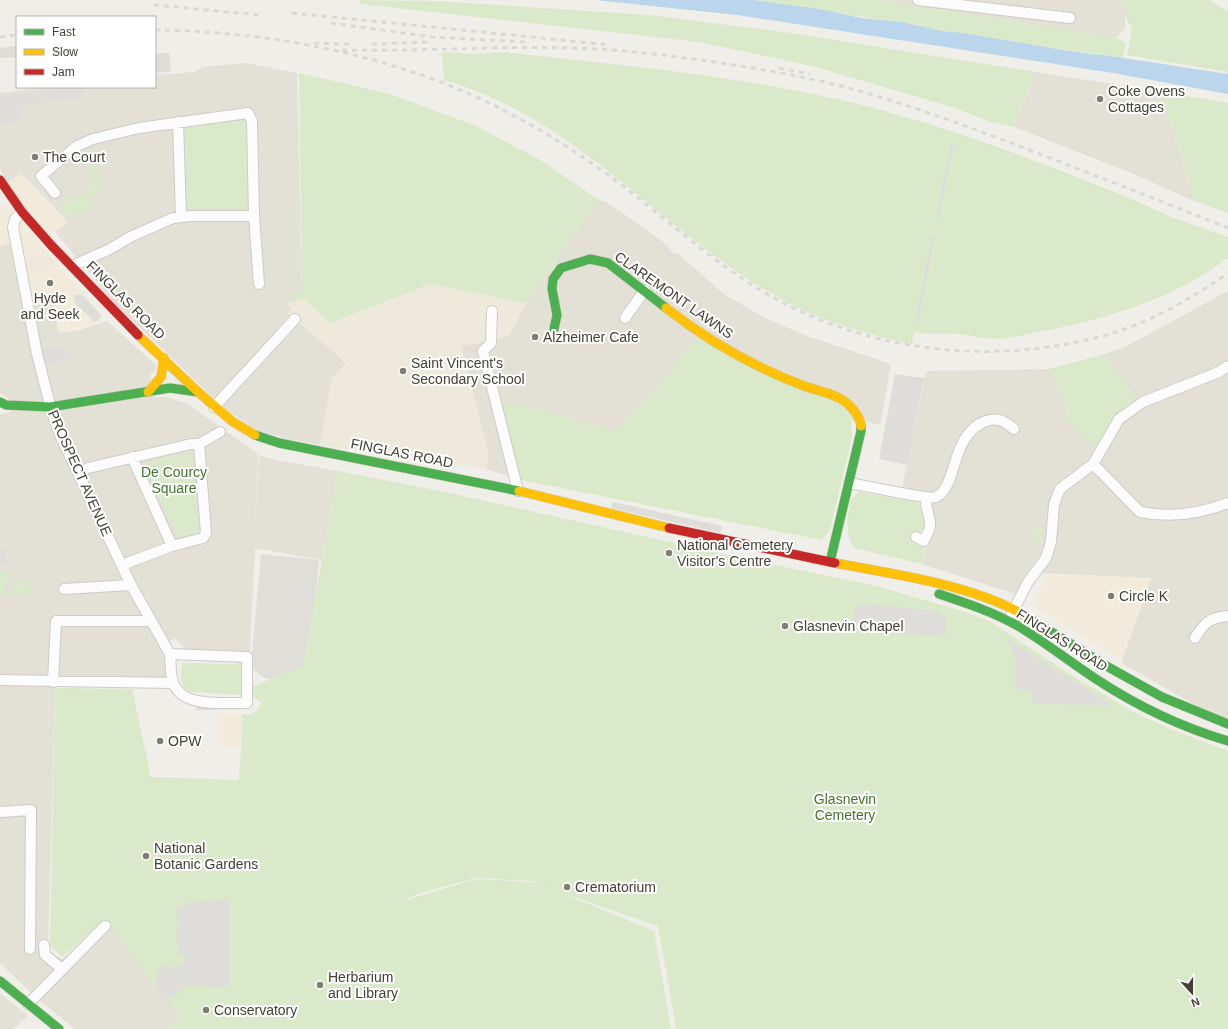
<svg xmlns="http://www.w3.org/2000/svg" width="1228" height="1029" font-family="Helvetica,sans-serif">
	<rect width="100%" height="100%" fill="#efeee9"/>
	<path fill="#e3e0d6" d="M877,0H1210L1132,28L1125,16V29L1116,38Z
		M246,63L297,73L302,293H295L288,305L292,309L288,313L346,363L332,378L320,445L289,439L258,431L224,408L116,305L55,232L66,224V220L25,177L7,183L0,168V93L44,87H155V75L194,72L203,67Z
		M1036,72L1163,92V98L1194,201L1129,172L1014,127Z
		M599,200L606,202L624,214L666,244L674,254L677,253L725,295L767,319L810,337L891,364L880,425L860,420L701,334L654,391L616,431L509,402L501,404L521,480L486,469L489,457L461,346L509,336L526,303Z
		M13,242L27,306L51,302L59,333L80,330L107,321L156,365L155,371L150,375L155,397H167L188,404L258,454L255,528L259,455L276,460L338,471L322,560L255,548L250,651L244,653L188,651L174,638L163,645L166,678L157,685H55L48,951L62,959L99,927H113L155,986L176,1008L178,1017L168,1029H75L39,1000L0,963V414L11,412L10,400L0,393V246Z
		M1228,291V720L1215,716L1121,663L1151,578L1035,573L1016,594L921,564L934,527L928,499L901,493L926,371L1049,369L1065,401L1069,420L1099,448L1118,413L1137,400L1105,354L1125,347Z
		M0,993L28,1016L13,1029H0Z"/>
	<path fill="#f2ebdc" d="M20,174L66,221V224L55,232L49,235L7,183Z
		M0,205L7,206L17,215L71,281L103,315L101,321L80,328L60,332L51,302L26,306L13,242L0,246Z
		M1047,574L1152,578L1121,660L1032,606Z
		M217,714L242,715L243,734L240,747L217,746Z"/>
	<path fill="#e0ded8" d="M261,554L319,560L309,670L280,680L264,678L256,672L251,665Z"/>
	<path fill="#ede9db" d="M45,253L56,265L54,267L48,265L44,269H37L31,274L26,258L35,257Z
		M431,284L526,303L509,336L461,347L489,457L486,469L320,445L332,378L346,363L288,313L292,309L287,305L289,303L304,299L330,323Z"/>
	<path fill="#dae9c9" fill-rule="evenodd" d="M360,0L436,1L649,15L791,33L1036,72L1014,127L991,122L952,107L812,66L699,42L360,4Z
		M756,0H877L1021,22L1116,38L1126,43L1122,59C1111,58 1100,54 1089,53C1040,48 991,37 942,31C929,30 916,24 903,23C855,16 805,9 756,0Z
		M1120,0H1210L1228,12V72L1127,55L1132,28Z
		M442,52L479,54L504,52C629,66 759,77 881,110C962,132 1041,162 1119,194C1137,201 1154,209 1171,217C1190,224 1209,230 1228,237V257C1177,299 1102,320 1038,332C1025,334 1011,339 999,339C985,339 971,335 957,334C942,333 928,335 914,332L912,344C867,334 822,322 781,299C662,234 580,119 444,80Z
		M299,73L390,94L476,126L540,160L599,200L526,303L431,284L330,323L304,299L289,303L295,292L302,293Z
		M1163,92L1228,103V213L1194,201L1163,98Z
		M247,119L251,211L189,210L185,207L183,126Z
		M89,158L96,159C98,176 107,187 90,198L93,206L87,212L86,211L74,213L68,218L60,207L72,197H81C99,182 88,177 89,158Z
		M701,333L840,398L860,420L851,421L852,437L830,530L822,540L521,480L501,404L509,402L616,431L654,391Z
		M1105,354L1136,399L1117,413L1097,448L1087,442L1069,420L1065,401L1049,369Z
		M190,452L193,456L198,533L179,538L146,470L147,463Z
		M338,471L450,493L746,559L876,586L966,612L989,621L1068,673L1135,713L1173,730L1228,751V1029H676L658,926L559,892L654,931L671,1029H168L178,1017L176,1008L155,986L110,926H105L103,922L62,957L50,946L55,688L132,689L151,777L239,780C240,758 243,736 242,715C253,715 257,712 262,703L250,695L251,687L303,666ZM476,878L535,881L553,890L535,882L476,879L400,902L418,894Z
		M859,492L918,502C923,510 927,521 924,530L917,532L913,542L926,546L921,564L855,548C843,537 849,515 850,501Z
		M1038,528H1043L1042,542L1028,536Z
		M0,571H10L5,594H0Z
		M15,581L29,584V593L12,594Z
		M238,661H245L244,695L192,692C179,687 180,675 182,663L237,664Z"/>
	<path fill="#deddd9" d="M17,46V57L0,58V48Z
		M155,53H169L171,72L155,73Z
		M67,87H83L84,98H69L21,107L24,120L5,124L0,121V96Z
		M951,143L954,144L939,218L936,217Z
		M932,235H935L918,324H915Z
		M81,294L101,315L99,320L95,322L76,304L74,296Z
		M65,346L72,358L44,365L42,351Z
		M895,374L924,378L907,465L879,459Z
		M613,502L722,526L720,533L611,508Z
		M0,549H6V565H0Z
		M874,605L940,611V615H946L945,636L852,630L854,609L859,606Z
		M1008,639L1112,705L1032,704V690L1015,689V657Z
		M196,705H218V710H196Z
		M229,898V986L217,987L188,985L168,1000L155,986L160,966L176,967L183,962L185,954L178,955L176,909L183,904Z"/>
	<path fill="#bad5ec" d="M595,0H753L819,9L861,18L902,22L941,31L963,33L1068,51C1121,57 1175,66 1228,74V94L1113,73L737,15Z"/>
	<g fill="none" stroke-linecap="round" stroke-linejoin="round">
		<defs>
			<path id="street" d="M918,0L1070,18
				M178,122L181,217
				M55,193L41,176L77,146L93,139L139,128L248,113L252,121L254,216L259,284
				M22,212L15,219L13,227L37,354L52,413L61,437L131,585L170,654
				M72,266L110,249L130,237L173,218L190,216H254
				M492,311L491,343L483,351L518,491
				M625,318L645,290
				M214,407L295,319
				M199,444L220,432
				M132,457L172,546
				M1093,464L1140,512C1170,518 1200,514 1228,503
				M88,468L191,444H199L206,533L203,538L172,546L122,565
				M849,483C862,485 930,500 936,497C958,487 950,434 986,421C998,417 1004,421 1014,429
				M916,537L924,541C926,536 930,530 930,525C931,516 924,509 927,499
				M64,589L131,585
				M1011,615L1028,582L1046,558L1051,542L1054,505L1057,496L1060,489L1093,464L1119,419L1143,402L1219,372L1228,366
				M1195,638C1205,622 1209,618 1228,616
				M170,654L247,657V703C225,702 182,709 173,682C170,674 171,663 170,654Z
				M0,680L173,683
				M53,682L56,621H150
				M0,812L31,810L30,949
				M44,945L45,955L62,969
				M28,1004L105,926"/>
			<path id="fast" d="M554,329L557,315L552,289L553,279L561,268L590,259L608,263L666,308
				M0,402L6,405L50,407L170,388L198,392
				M255,435L279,443L519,491
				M830,562L861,431V426
				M939,594C966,603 993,612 1018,626C1045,642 1070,662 1096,679C1137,706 1181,727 1228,741
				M1029,618L1110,668L1162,697L1228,724
				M0,981L59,1029"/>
			<path id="slow" d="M666,308C708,341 754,367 804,386C815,390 828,392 839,398C848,402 860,415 861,426
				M138,335L198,392L233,422L255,435
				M148,392L161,377L164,358
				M519,491L669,528
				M835,563C897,575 976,585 1029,618"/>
			<path id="jam" d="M0,180L22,212L51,245L138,335
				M669,528L835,563"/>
		</defs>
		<use href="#street" stroke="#cdcbc6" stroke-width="12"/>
		<use href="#fast" stroke="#cecbc0" stroke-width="10"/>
		<use href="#slow" stroke="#cecbc0" stroke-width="10"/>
		<use href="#jam" stroke="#cecbc0" stroke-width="10"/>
		<use href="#street" stroke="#fdfcfc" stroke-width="10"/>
		<use href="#fast" stroke="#4caf50" stroke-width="9"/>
		<use href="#slow" stroke="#ffc107" stroke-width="9"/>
		<use href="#jam" stroke="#c62828" stroke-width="9"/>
		<path stroke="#d9d9d8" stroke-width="3" stroke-dasharray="5 5" stroke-linecap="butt" d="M154,5L261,15
			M292,13L610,45
			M331,23L432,37L526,42
			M155,30C272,31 403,57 507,112C542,130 575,151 607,174C651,206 692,244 737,275C839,346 970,368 1091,339C1140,328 1187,302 1228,273
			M0,37L17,35
			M314,43L352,44
			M372,44L432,42
			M342,50C440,52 538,42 636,52C706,60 777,70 845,87C907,104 967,126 1027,149C1094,175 1161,201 1228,228
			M779,68L810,74"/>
	</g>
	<g fill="#807d74" stroke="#fff" stroke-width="1.5">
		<circle cx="1100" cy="99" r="4"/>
		<circle cx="35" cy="157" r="4"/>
		<circle cx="50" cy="283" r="4"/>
		<circle cx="535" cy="337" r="4"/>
		<circle cx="403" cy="371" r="4"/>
		<circle cx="669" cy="553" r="4"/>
		<circle cx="1111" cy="596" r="4"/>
		<circle cx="785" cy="626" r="4"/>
		<circle cx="160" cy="741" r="4"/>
		<circle cx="146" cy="856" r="4"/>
		<circle cx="567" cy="887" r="4"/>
		<circle cx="320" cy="985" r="4"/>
		<circle cx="206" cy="1010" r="4"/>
	</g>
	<g text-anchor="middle" stroke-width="4" stroke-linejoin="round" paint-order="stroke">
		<g font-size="14" fill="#444035" stroke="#fff" text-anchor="start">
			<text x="1108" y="96">Coke Ovens<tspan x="1108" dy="16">Cottages</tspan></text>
			<text x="43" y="162">The Court</text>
			<text x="50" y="303" text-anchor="middle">Hyde<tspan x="50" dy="16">and Seek</tspan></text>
			<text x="543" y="342">Alzheimer Cafe</text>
			<text x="411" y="368">Saint Vincent's<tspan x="411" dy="16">Secondary School</tspan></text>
			<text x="677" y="550">National Cemetery<tspan x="677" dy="16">Visitor's Centre</tspan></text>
			<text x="1119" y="601">Circle K</text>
			<text x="793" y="631">Glasnevin Chapel</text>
			<text x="168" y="746">OPW</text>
			<text x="154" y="853">National<tspan x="154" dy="16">Botanic Gardens</tspan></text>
			<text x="575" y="892">Crematorium</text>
			<text x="328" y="982">Herbarium<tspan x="328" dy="16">and Library</tspan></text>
			<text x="214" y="1015">Conservatory</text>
		</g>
		<g font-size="14" fill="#444035" stroke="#fff">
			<text transform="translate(674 295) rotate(35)" y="5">CLAREMONT LAWNS</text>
			<text transform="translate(126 300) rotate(45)" y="5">FINGLAS ROAD</text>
			<text transform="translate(402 453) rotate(11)" y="5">FINGLAS ROAD</text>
			<text transform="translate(80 473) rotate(66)" y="5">PROSPECT AVENUE</text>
			<text transform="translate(1062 640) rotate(32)" y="5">FINGLAS ROAD</text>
		</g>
		<g font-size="14" fill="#41742b" stroke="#fff">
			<text x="174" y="477">De Courcy<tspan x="174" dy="16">Square</tspan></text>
			<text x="845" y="804">Glasnevin<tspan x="845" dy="16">Cemetery</tspan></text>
		</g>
	</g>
	<rect x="16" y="16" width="140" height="72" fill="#ffffff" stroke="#b4b3ae"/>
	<rect x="24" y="29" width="20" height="6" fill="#4caf50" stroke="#b4b3ae"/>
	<text x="52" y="36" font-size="12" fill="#444035">Fast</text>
	<rect x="24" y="49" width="20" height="6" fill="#ffc107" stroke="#b4b3ae"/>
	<text x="52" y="56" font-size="12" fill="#444035">Slow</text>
	<rect x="24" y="69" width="20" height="6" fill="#c62828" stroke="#b4b3ae"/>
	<text x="52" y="76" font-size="12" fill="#444035">Jam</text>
	<g transform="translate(1192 993) rotate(159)" stroke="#ffffff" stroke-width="3" paint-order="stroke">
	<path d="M0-3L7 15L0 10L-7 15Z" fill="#444035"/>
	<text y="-6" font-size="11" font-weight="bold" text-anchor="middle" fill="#444035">N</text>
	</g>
</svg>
